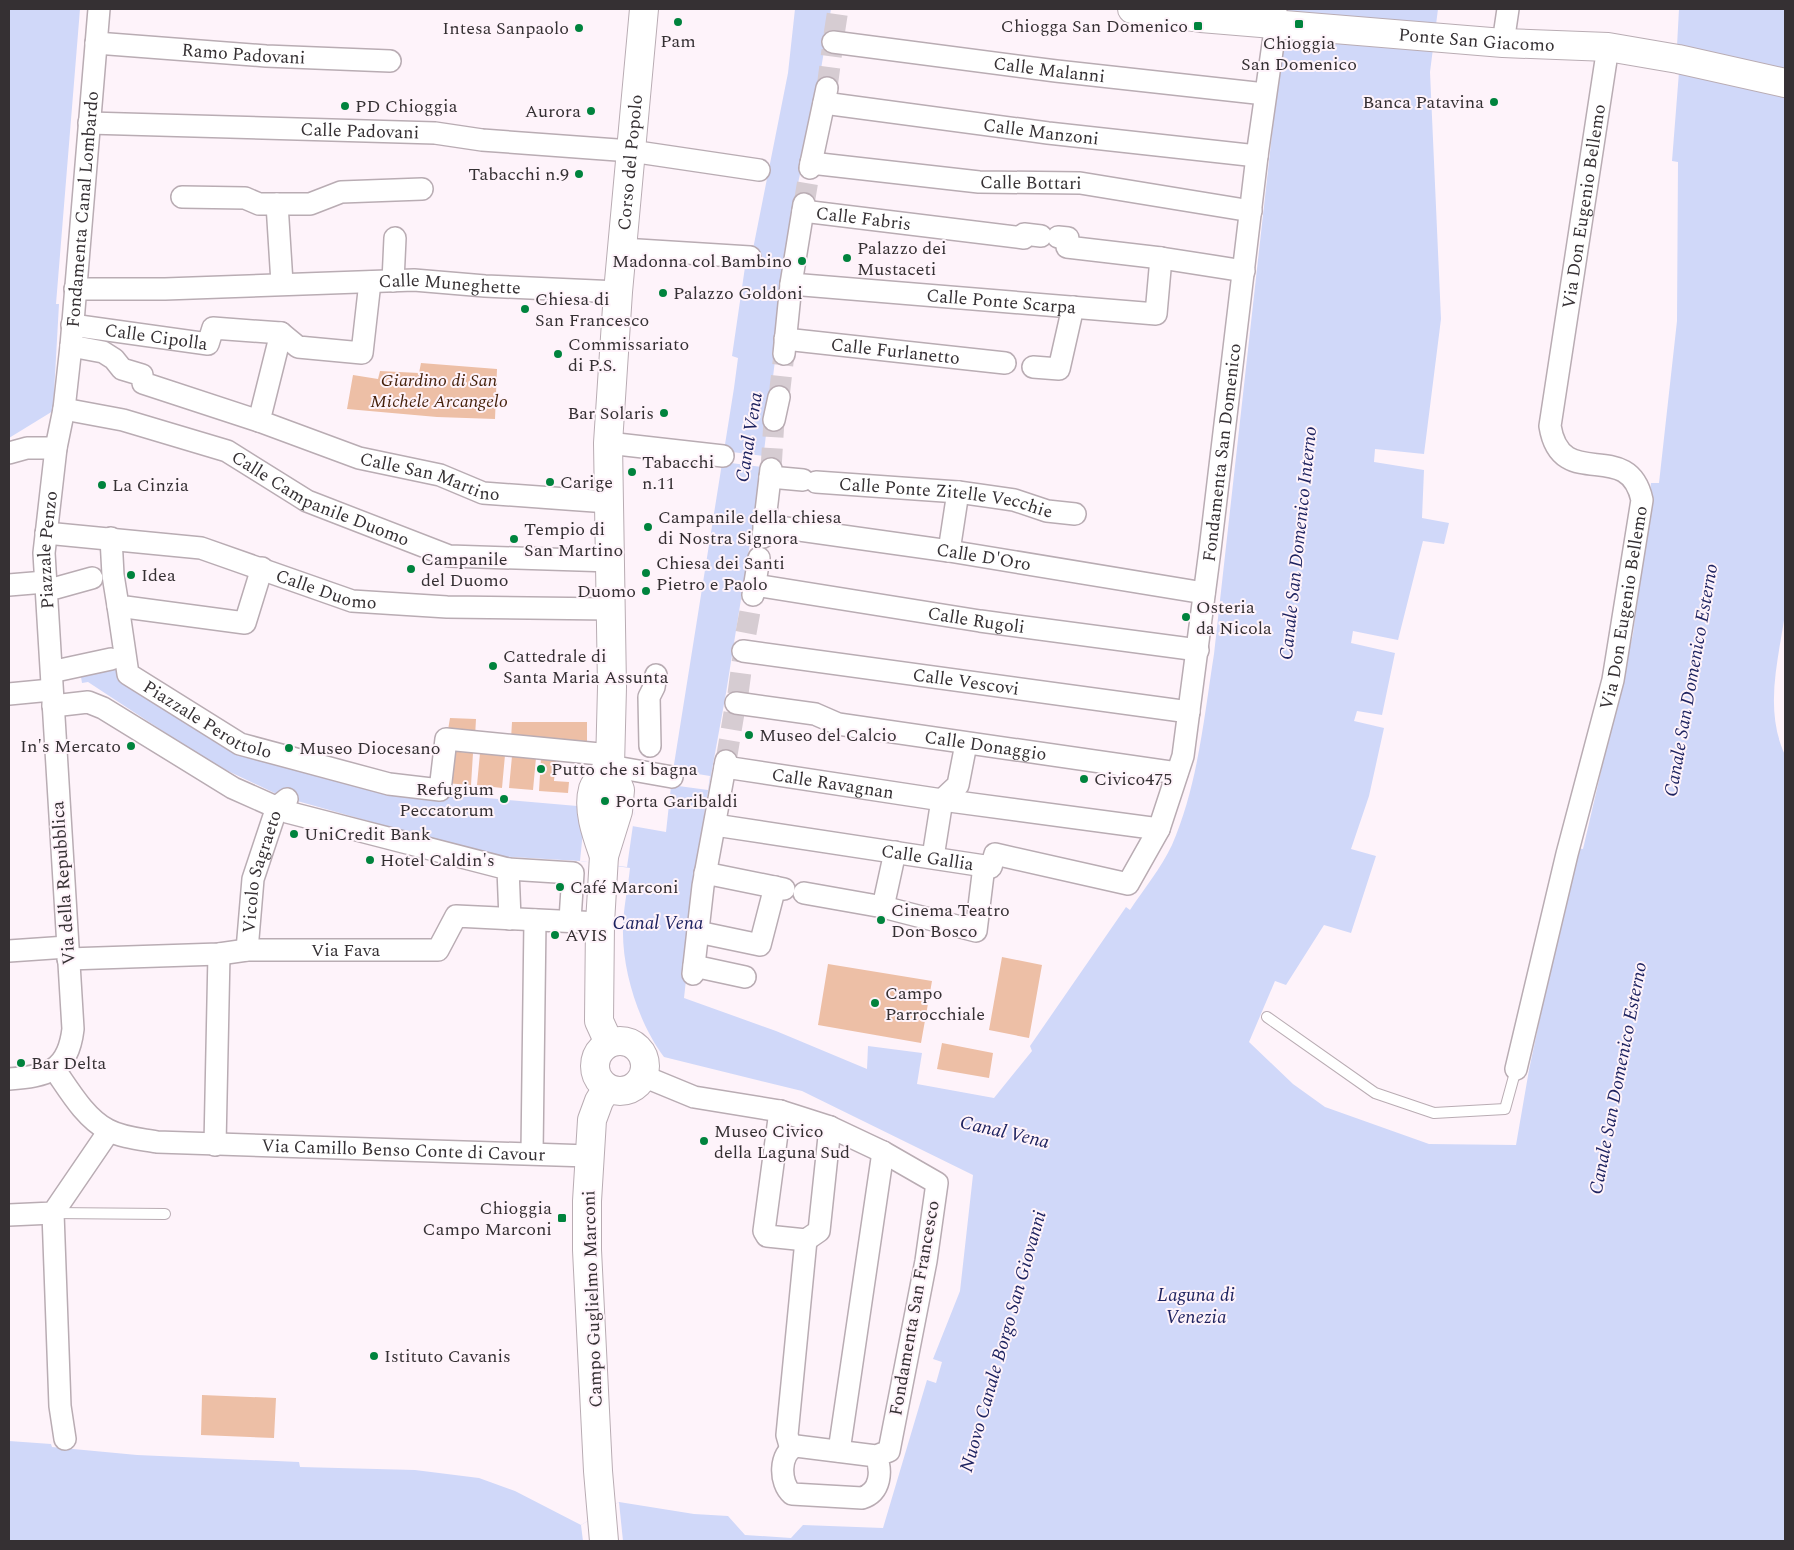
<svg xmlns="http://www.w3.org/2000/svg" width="1794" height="1550" font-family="Spectral,serif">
	<rect width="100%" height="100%" fill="#fef3fa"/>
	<path fill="#edbfa6" d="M421,363L497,369L495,419L437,417L347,409L353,375L378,379L380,371L419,373Z
		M450,718L476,719L475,737L448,730Z
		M512,722H587V746L511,739Z
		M447,751L473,753L471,785L444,783Z
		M480,753L505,755L502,788L477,785Z
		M512,756L536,758L533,790L509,788Z
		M541,758L556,759L554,781L569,782L568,793L539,791Z
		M1002,957L1042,965L1029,1038L989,1030Z
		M828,964L932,981L921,1043L818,1025Z
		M942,1043L993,1053L989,1078L937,1069Z
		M202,1395L276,1398L274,1438L201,1435Z"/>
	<path fill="#d0d8f9" d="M9,9H80L56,304H59L53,411L9,438Z
		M795,9H831L818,87L794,203L762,468L726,693L705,808L684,998L776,1031L867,1069L868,1046L922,1053L917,1084L994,1098L1032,1051L1030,1046L1126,907L1130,910C1144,889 1161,868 1172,845C1198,785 1204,717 1214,654L1286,9H1438L1430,72L1441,319L1424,454L1375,449L1374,462L1424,470L1422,518L1449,523L1444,544L1423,541L1398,640L1353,631L1351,643L1395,653L1382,715L1357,711L1354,721L1384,728L1369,796L1351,849L1376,856L1351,933L1324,925L1286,985L1275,981L1249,1042L1293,1084L1325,1107L1429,1144L1516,1145L1529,1070L1576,848L1583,849L1633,634L1651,483H1659L1677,321L1678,162L1672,161L1679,72L1677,46L1679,9H1785V614C1778,661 1764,710 1785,755V1541H9V1441L51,1444L52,1447L137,1455L299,1462L300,1467L415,1470L479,1478L515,1491L581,1525L619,1502L694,1514L728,1516L745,1535L791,1538L803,1525L883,1528L927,1380L936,1383L942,1362L933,1359L960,1291L973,1175L802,1091L664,1057C639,1024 622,971 623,929C623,909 628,888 630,868L580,861L493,856L283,797L213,764L88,682L82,683L80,671L114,664L118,674L232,750L395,790L635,811L632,826L666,832L672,777L734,388L738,358L732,356L745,267L752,254L788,73Z"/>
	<path fill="#fef3fa" d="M724,451L764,456L762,467L723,462Z
		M673,770L710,776L708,790L671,785Z
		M583,806L635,811L627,867L580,861L584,821Z
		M619,1502L623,1541H583L581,1525Z"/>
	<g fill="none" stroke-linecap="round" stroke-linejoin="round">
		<path stroke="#d6ccd2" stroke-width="21" stroke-dasharray="21 11" stroke-linecap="butt" d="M834,35L838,9
			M827,88L832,50
			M804,204L810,168
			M779,397L784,354
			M771,469L774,420
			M746,633L753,595
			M738,694L743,656
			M726,761L734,713"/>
		<defs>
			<path id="lane" d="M1267,1017L1375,1093L1434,1113L1505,1109L1516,1069
				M53,1213L165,1214"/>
			<g id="street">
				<path id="s1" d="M833,42L1056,71L1265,94"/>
				<path id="s2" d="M96,43L266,56L390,61"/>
				<path d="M1503,43L1508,9"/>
				<path id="s3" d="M824,103L1048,133L1257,156"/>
				<path id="s4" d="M89,123L435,133L482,140L631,151L759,170"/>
				<path id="s5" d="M811,163L979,182L1080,183L1251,211"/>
				<path d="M810,168L827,88"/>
				<path d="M182,197L245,198L259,204H310L341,192L422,189"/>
				<path d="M277,204L282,283"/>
				<path id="s6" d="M803,211L1024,238V234L1041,236"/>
				<path d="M1058,237L1068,238L1067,247L1161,258L1244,271"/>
				<path d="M622,249L750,257"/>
				<path d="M393,281L395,238"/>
				<path id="s7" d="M791,284L1156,314L1161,258"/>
				<path id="s8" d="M75,289H165L414,280L485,286L618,292"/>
				<path id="s9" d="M72,325L208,344L213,328L281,333L298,347L362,353L370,282"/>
				<path id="s10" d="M281,333L259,421L359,458L440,475L483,493L608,502"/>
				<path id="s11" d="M785,339L1005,363"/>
				<path d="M71,346L103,352L114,359L122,369L142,375L143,383L259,421"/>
				<path d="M784,354L791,284L804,204"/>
				<path d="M1033,367L1059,369L1073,307"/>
				<path id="s12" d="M64,409L123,420L227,451L307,501L449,556L611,561"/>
				<path d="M774,420L779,397"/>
				<path d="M608,443L723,456"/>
				<path d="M9,453L27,448H56"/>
				<path d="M770,477L803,480"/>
				<path id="s13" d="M816,482L958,492L1014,500L1047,511L1075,514"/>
				<path id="s14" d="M764,525L949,551L1204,593"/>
				<path id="s15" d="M46,533L201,548L352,601L447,607L610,609"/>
				<path d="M763,537L771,469"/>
				<path d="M111,538L113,575L118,606L245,623L262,568"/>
				<path d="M949,551L958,492"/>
				<path d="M9,585L45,582"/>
				<path id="s16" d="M755,585L980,621L1198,650"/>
				<path d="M56,588L92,578"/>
				<path d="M753,595L759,558"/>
				<path id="s17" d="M118,606L128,674L240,744L389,784L440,790L446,739L610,755"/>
				<path id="s18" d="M743,651L1189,712"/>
				<path d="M60,670L111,659"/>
				<path d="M9,694L51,690"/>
				<path id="s19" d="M736,703L815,714L838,724L1177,773"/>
				<path d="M53,706L88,702L103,708L233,788L287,812L508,869L510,919"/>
				<path d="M650,746L649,697L654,687L656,675"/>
				<path d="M610,766L672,777"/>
				<path id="s20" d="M725,767L942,800L1159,829"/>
				<path id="s21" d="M715,825L991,867L995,854L1128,884L1159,829L1183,756L1210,550L1257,156L1274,37L1276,9"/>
				<path d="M933,857L942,800L958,785L966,744"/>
				<path d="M508,869L573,873L570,920"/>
				<path d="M705,873L784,889"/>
				<path d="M804,893L883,907L895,852"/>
				<path d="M883,907L976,931L984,866"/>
				<path d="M698,932L760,945L775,887"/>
				<path id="s22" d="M247,950L253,879L277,807L287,799"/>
				<path d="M9,951L67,947"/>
				<path id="s23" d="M68,959L219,954L247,950H438L456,916L600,923"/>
				<path d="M694,966L745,977"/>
				<path d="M693,974L703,886L726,761"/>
				<path id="s24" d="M1516,1069L1567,854L1613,680L1642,500C1628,436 1561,494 1550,426L1608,47"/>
				<path id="s25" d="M55,1070C69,1090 85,1118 108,1130C123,1138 141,1139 157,1142L589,1156"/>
				<path d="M643,1076L694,1097L780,1111L830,1127L883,1152L937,1183L926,1261L889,1451L876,1456L796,1446C779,1453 779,1483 792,1494L862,1498C881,1492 882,1471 876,1456"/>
				<path id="s26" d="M9,1079C47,1076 68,1072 73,1029L44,553L56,448L64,409L71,346L99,9"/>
				<path d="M780,1111L764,1231L767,1236L806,1240L819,1231L830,1127"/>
				<path d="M215,1145L219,954"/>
				<path d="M532,1153L535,920"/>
				<path d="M53,1213L60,1406L65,1439"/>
				<path d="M9,1215L53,1213L109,1131"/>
				<path d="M791,1449L787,1435L806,1240"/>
				<path d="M839,1451L883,1152"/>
			</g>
			<g id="secondary">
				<path id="s27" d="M1132,9L1201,18L1503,43L1608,47L1678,59L1785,83"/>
				<path d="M604,856C597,836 587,810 593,789C596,780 604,773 610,766"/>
				<circle cx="620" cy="1066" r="25"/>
				<path id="s28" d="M609,1043L599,1021L600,923L604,856L618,811L620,790L610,766L612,687L608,443L618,292L644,9"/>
				<path d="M604,1541L598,1471L587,1250V1201L592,1120L599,1101L607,1088"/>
			</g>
		</defs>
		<use href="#lane" stroke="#b9acb3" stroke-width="12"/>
		<use href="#street" stroke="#b9acb3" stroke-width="24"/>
		<use href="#secondary" stroke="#b9acb3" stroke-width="30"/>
		<use href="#lane" stroke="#fff" stroke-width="10"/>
		<use href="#street" stroke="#fff" stroke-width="21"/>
		<use href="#secondary" stroke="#fff" stroke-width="28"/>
	</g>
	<g fill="#00833d" stroke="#fef3fa" stroke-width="2">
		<circle cx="678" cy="22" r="5"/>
		<rect x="1294" y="19" width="10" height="10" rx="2.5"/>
		<rect x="1193" y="21" width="10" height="10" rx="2.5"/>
		<circle cx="579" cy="28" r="5"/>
		<circle cx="1494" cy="102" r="5"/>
		<circle cx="345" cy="106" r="5"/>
		<circle cx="591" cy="111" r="5"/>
		<circle cx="579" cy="174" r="5"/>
		<circle cx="847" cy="258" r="5"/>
		<circle cx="802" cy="261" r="5"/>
		<circle cx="663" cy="293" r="5"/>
		<circle cx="525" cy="309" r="5"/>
		<circle cx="558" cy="354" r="5"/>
		<circle cx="664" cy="413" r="5"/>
		<circle cx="632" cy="472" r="5"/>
		<circle cx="550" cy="482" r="5"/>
		<circle cx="102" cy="485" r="5"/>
		<circle cx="648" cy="527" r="5"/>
		<circle cx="514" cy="539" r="5"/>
		<circle cx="411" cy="569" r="5"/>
		<circle cx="646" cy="573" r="5"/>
		<circle cx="131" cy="575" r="5"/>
		<circle cx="646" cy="591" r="5"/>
		<circle cx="1186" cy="617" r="5"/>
		<circle cx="493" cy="666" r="5"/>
		<circle cx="749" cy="735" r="5"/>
		<circle cx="131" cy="746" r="5"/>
		<circle cx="289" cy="748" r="5"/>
		<circle cx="541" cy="769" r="5"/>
		<circle cx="1084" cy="779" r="5"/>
		<circle cx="504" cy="799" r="5"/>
		<circle cx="605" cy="801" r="5"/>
		<circle cx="294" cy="834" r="5"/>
		<circle cx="370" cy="860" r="5"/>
		<circle cx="560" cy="887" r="5"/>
		<circle cx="881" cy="920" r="5"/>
		<circle cx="555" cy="935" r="5"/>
		<circle cx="875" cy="1003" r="5"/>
		<circle cx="21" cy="1063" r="5"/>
		<circle cx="704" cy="1141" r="5"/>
		<rect x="557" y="1213" width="10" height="10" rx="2.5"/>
		<circle cx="374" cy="1356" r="5"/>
	</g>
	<g text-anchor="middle" stroke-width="4" stroke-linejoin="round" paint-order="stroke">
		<g font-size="18" fill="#353033" stroke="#fef3fa" text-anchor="start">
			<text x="1188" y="32" text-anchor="end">Chiogga San Domenico</text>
			<text x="569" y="34" text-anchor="end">Intesa Sanpaolo</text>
			<text x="678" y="47" text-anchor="middle">Pam</text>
			<text x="1299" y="49" text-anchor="middle">Chioggia<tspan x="1299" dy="21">San Domenico</tspan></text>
			<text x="1484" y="108" text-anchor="end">Banca Patavina</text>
			<text x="355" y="112">PD Chioggia</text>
			<text x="581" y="117" text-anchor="end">Aurora</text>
			<text x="569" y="180" text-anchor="end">Tabacchi n.9</text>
			<text x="857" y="254">Palazzo dei<tspan x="857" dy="21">Mustaceti</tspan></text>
			<text x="792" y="267" text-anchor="end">Madonna col Bambino</text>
			<text x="673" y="299">Palazzo Goldoni</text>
			<text x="535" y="305">Chiesa di<tspan x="535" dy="21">San Francesco</tspan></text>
			<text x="568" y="350">Commissariato<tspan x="568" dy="21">di P.S.</tspan></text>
			<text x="654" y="419" text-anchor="end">Bar Solaris</text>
			<text x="642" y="468">Tabacchi<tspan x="642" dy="21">n.11</tspan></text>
			<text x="560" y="488">Carige</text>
			<text x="112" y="491">La Cinzia</text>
			<text x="658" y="523">Campanile della chiesa<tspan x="658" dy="21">di Nostra Signora</tspan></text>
			<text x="524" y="535">Tempio di<tspan x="524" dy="21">San Martino</tspan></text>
			<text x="421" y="565">Campanile<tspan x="421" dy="21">del Duomo</tspan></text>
			<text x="656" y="569">Chiesa dei Santi<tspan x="656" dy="21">Pietro e Paolo</tspan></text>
			<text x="141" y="581">Idea</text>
			<text x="636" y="597" text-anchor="end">Duomo</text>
			<text x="1196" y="613">Osteria<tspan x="1196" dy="21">da Nicola</tspan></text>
			<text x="503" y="662">Cattedrale di<tspan x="503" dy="21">Santa Maria Assunta</tspan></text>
			<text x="759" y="741">Museo del Calcio</text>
			<text x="121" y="752" text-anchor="end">In's Mercato</text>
			<text x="299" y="754">Museo Diocesano</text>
			<text x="551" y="775">Putto che si bagna</text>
			<text x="1094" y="785">Civico475</text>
			<text x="494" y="795" text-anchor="end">Refugium<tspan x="494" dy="21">Peccatorum</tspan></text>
			<text x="615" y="807">Porta Garibaldi</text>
			<text x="304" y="840">UniCredit Bank</text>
			<text x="380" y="866">Hotel Caldin's</text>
			<text x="570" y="893">Café Marconi</text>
			<text x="891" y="916">Cinema Teatro<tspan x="891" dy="21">Don Bosco</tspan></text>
			<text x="565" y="941">AVIS</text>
			<text x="885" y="999">Campo<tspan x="885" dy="21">Parrocchiale</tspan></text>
			<text x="31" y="1069">Bar Delta</text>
			<text x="714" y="1137">Museo Civico<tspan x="714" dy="21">della Laguna Sud</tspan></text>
			<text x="552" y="1214" text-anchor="end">Chioggia<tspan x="552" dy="21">Campo Marconi</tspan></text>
			<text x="384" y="1362">Istituto Cavanis</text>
		</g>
		<g font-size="18" fill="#353033" stroke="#fef3fa">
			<text dy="6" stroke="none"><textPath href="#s27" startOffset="346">Ponte San Giacomo</textPath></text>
			<text dy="6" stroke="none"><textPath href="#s2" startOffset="148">Ramo Padovani</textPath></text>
			<text dy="6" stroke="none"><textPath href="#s1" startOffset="218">Calle Malanni</textPath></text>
			<text dy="6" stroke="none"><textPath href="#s4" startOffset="271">Calle Padovani</textPath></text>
			<text dy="6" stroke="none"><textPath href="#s3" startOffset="219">Calle Manzoni</textPath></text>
			<text dy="6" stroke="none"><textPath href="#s28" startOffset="888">Corso del Popolo</textPath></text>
			<text dy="6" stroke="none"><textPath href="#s5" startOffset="221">Calle Bottari</textPath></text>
			<text dy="6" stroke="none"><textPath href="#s24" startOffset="936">Via Don Eugenio Bellemo</textPath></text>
			<text dy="6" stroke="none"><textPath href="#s26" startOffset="915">Fondamenta Canal Lombardo</textPath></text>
			<text dy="6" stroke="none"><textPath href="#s6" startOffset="61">Calle Fabris</textPath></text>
			<text dy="6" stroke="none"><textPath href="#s8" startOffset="375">Calle Muneghette</textPath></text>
			<text dy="6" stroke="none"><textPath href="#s7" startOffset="211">Calle Ponte Scarpa</textPath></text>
			<text dy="6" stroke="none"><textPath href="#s9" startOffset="85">Calle Cipolla</textPath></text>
			<text dy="6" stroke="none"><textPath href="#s11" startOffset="111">Calle Furlanetto</textPath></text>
			<text dy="6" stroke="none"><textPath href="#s21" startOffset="875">Fondamenta San Domenico</textPath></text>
			<text dy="6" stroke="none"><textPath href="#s10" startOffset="271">Calle San Martino</textPath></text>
			<text dy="6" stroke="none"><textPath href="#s12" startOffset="274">Calle Campanile Duomo</textPath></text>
			<text dy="6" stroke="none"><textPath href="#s13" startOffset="131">Calle Ponte Zitelle Vecchie</textPath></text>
			<text dy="6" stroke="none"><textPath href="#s26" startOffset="572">Piazzale Penzo</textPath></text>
			<text dy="6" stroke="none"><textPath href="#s14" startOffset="222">Calle D'Oro</textPath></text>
			<text dy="6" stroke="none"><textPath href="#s15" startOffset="288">Calle Duomo</textPath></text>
			<text dy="6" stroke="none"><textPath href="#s24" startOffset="474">Via Don Eugenio Bellemo</textPath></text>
			<text dy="6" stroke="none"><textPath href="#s16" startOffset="224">Calle Rugoli</textPath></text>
			<text dy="6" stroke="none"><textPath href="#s18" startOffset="225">Calle Vescovi</textPath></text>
			<text dy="6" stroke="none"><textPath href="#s17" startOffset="161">Piazzale Perottolo</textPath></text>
			<text dy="6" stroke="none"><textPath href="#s19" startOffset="254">Calle Donaggio</textPath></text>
			<text dy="6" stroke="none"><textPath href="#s20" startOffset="109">Calle Ravagnan</textPath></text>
			<text dy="6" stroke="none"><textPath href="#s21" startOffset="215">Calle Gallia</textPath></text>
			<text dy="6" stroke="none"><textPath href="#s22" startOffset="80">Vicolo Sagraeto</textPath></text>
			<text transform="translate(63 883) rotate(-94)" y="6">Via della Repubblica</text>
			<text dy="6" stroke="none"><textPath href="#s23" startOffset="278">Via Fava</textPath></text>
			<text dy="6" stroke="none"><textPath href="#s25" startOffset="378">Via Camillo Benso Conte di Cavour</textPath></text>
			<text transform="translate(592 1299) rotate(-92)" y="6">Campo Guglielmo Marconi</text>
			<text transform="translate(914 1308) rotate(-80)" y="6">Fondamenta San Francesco</text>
		</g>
		<g font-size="18" font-style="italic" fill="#431f09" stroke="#fef3fa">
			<text x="439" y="386">Giardino di San<tspan x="439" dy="21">Michele Arcangelo</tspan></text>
		</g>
		<g font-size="19" font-style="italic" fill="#1e2360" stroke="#fef3fa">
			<text transform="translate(748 437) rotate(-81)" y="7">Canal Vena</text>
			<text transform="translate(1297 543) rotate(-84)" y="7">Canale San Domenico Interno</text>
			<text transform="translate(1690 680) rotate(-80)" y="7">Canale San Domenico Esterno</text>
			<text x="658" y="929">Canal Vena</text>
			<text transform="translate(1617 1078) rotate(-79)" y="7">Canale San Domenico Esterno</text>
			<text transform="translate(1005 1131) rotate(13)" y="7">Canal Vena</text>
			<text x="1196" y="1301">Laguna di<tspan x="1196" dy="22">Venezia</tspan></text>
			<text transform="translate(1002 1341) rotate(-74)" y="7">Nuovo Canale Borgo San Giovanni</text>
		</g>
	</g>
	<rect width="1794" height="1550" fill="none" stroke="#353033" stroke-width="20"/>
</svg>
